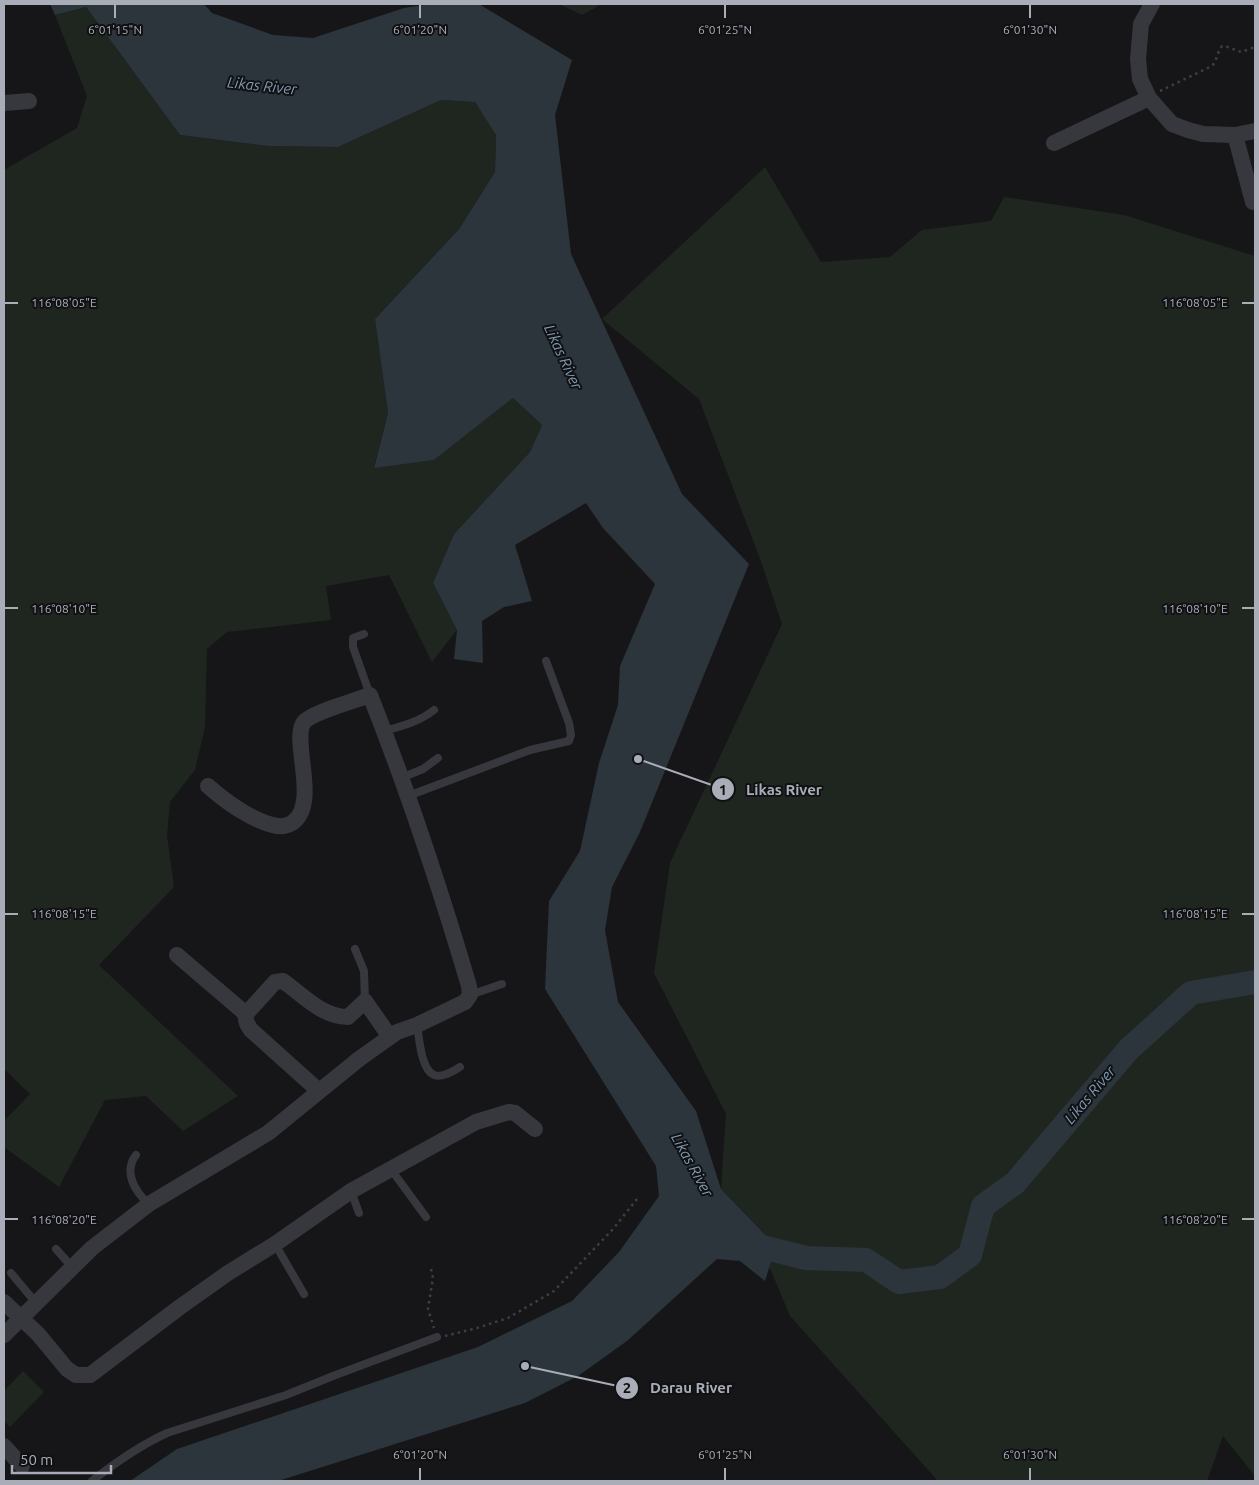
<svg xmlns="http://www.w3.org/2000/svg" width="1259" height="1485" font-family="Ubuntu,sans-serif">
	<rect width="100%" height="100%" fill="#161618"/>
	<path fill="#1e261f" d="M559,4H602L582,15Z
		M86,7L180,135L268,146L338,147L441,100L475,102L496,135L495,172L459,229L375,319L388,413L374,467L434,460L513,398L542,425L530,452L454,534L433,583L457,630L432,662L389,575L326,586L331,620L227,632L207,649L205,727L195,770L170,802L167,835L174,887L99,965L238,1096L183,1131L146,1096L105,1100L59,1187L4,1147V1121L30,1094L4,1069V170L77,128L87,96L55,15Z
		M765,167L821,262L890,257L922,230L991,221L1004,197L1124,215L1255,256V1476L1223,1436L1207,1481H938L790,1316L769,1266L776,1246L721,1189L726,1114L654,973L670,863L782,624L759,556L699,399L602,319Z
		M23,1371L44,1392L10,1427L4,1421V1391Z"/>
	<path fill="#2c353c" d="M50,4H204L212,13L273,35L313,38L404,8L430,4H479L572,60L555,115L571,254L682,494L749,564L640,832L612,887L605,930L618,1002L696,1111L721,1189L776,1246L765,1281L740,1261L717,1259L627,1341L578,1376L525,1403L278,1481H130L177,1449L478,1347L572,1301L619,1252L659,1196L656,1166L545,989L549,901L580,851L599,763L618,705L620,666L655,584L603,528L586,503L515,545L532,601L504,607L482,621L483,663L454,659L457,630L433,583L454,534L530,452L542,425L513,398L434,460L374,468L388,413L375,319L459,229L495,172L496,135L475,102L441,100L338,147L268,146L180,135L86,7L55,15Z"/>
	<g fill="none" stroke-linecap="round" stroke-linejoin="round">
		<path stroke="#2c353c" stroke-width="24" d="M746,1239L751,1244L806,1258L866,1260L899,1282L940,1277L970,1255L983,1206L1015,1183L1129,1049L1191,993L1255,982"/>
		<path stroke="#3d3f44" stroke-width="2.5" stroke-dasharray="2.5 4" stroke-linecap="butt" d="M1160,91L1212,66C1217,60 1217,53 1222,46L1228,47L1241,52L1255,47
			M431,1269L433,1278L428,1309L434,1328
			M445,1336L477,1328L508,1318L554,1291L613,1229L637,1199"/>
		<path stroke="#37383d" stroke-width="8" d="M364,634L353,638V647L370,695
			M384,731C402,726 419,722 434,710
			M401,778L423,769L438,758
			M408,796L530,750L569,741L571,735L569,723L546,661
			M355,949L364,971L365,1001
			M470,995L502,984
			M417,1025C419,1037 421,1070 434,1075C443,1078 453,1071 460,1067
			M136,1155C123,1172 135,1192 149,1204
			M390,1168L426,1217
			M351,1191L359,1213
			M275,1244L304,1294
			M56,1249L72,1267
			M11,1273L36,1303
			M92,1481C116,1462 139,1446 167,1433L286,1395L333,1376L437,1337"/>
		<path stroke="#37383d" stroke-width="16" d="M1152,4L1141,24L1138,59L1140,79L1149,98L1172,124L1188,130L1203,134L1235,135L1255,131
			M4,103L29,101
			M1235,135L1253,202
			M1054,143L1149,98
			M177,955L246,1014
			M319,1091L251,1030C247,1024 245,1021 246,1014L275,982L283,981C303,995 322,1017 348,1017L365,1001L390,1037
			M4,1302L38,1334L67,1369L76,1375H90L180,1307L228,1273L275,1244L351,1191L476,1122L509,1112L515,1113L535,1129
			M4,1335L92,1248L149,1204L268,1133L359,1059L397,1032L417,1025L465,1002L470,995L469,986C440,888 408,791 370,695C355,701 316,711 305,721C289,736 321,804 292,823C287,826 283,827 277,826C254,822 226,802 208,786
			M4,1446L22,1466"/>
	</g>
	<path fill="none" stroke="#a8adb8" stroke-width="2" d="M115,5V18M420,5V18M725,5V18M1030,5V18M5,303H18M1242,303H1254M5,608H18M1242,608H1254M5,914H18M1242,914H1254M5,1219H18M1242,1219H1254M420,1468V1480M725,1468V1480M1030,1468V1480"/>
	<g text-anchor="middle" stroke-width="4" stroke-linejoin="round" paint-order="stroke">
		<g font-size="15" font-style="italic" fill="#7f9bb3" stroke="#111113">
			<text transform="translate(262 86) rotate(6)" y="5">Likas River</text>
			<text transform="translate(563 357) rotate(65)" y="5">Likas River</text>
			<text transform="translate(1090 1095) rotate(-50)" y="5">Likas River</text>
			<text transform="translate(692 1165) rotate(61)" y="5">Likas River</text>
		</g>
	</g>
	<g font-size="12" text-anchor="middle" fill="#a8adb8" stroke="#111113" stroke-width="4" stroke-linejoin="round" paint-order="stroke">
		<text x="115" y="34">6°01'15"N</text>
		<text x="420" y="34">6°01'20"N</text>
		<text x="725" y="34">6°01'25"N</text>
		<text x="1030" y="34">6°01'30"N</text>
		<text x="1195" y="307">116°08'05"E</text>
		<text x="64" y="307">116°08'05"E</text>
		<text x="1195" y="613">116°08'10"E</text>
		<text x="64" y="613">116°08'10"E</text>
		<text x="1195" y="918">116°08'15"E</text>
		<text x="64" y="918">116°08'15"E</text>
		<text x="1195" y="1224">116°08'20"E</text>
		<text x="64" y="1224">116°08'20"E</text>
		<text x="420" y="1459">6°01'20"N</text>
		<text x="725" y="1459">6°01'25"N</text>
		<text x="1030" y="1459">6°01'30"N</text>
	</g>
	<path fill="none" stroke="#a8adb8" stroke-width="2" d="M638 759L723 789M525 1366L627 1388"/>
	<g fill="#a8adb8" stroke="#111113" stroke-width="2">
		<circle cx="638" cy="759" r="5"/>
		<circle cx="525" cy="1366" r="5"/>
		<circle cx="723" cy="789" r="12"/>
		<circle cx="627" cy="1388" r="12"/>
	</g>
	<g font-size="15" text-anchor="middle" font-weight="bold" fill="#111">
		<text x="723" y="795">1</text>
		<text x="627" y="1393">2</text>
	</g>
	<g font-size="15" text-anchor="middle" font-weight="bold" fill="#a8adb8" stroke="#111113" stroke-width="4" stroke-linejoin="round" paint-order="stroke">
		<text x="784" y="795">Likas River</text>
		<text x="691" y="1393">Darau River</text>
	</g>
	<rect width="1259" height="1485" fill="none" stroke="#a8adb8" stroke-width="10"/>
	<path d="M12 1465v8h99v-8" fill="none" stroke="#a8adb8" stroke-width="2.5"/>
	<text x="20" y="1465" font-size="15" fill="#a8adb8" stroke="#111113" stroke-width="4" paint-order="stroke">50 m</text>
</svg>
